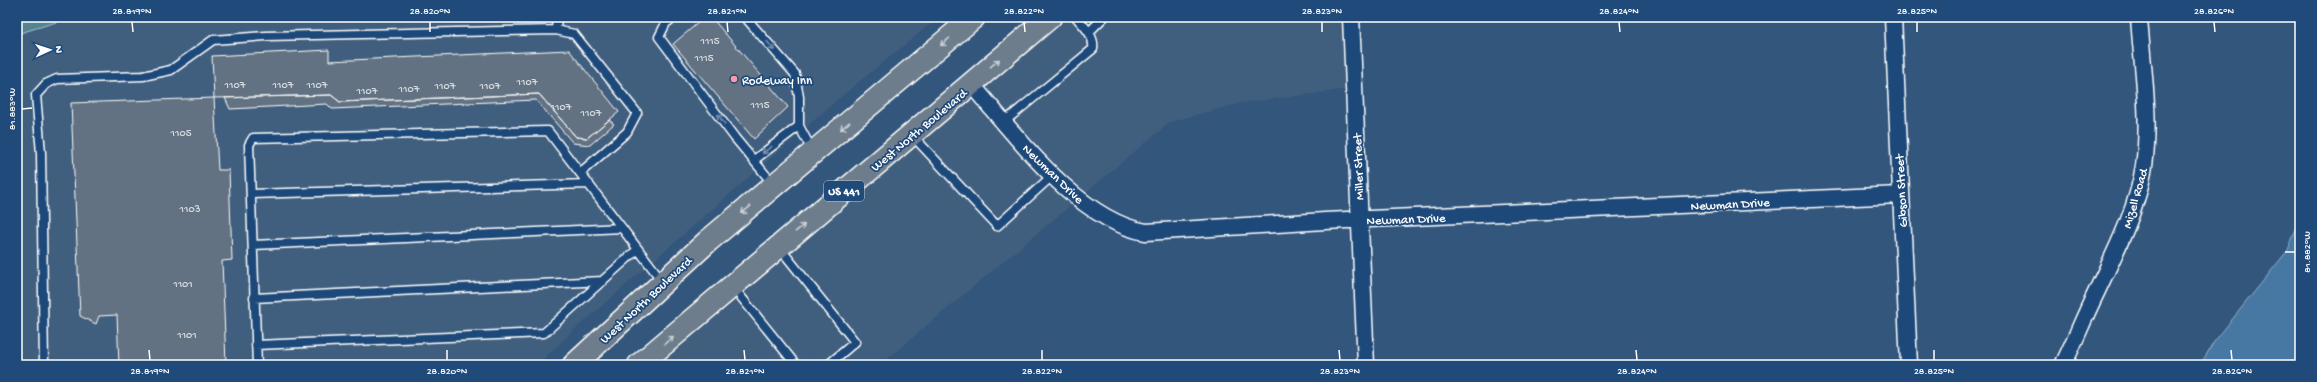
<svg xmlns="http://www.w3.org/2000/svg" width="2317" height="382" font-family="'Gochi Hand',sans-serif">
	<rect width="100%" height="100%" fill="#33567c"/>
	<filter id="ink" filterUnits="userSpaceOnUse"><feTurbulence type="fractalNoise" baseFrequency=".025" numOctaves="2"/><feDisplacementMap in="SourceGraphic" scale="8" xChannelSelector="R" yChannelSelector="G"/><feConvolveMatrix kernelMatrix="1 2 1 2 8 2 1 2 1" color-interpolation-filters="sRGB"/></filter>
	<g filter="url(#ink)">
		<path fill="#415e7e" d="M73,17H939L843,95L571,333L537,365H17V34Z
			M1064,17H1358L1350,89L1241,103L1170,122L880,365H654Z"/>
		<path fill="#528490" stroke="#a8c2c8" d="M17,17H73L17,34Z"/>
		<path fill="#4678a3" stroke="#90aec8" d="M2300,218V365H2200L2214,342L2288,250Z"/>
		<path fill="#627282" stroke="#fff" d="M705,17H711L788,107L754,139L673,44Z
			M329,50V61L569,50L619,112L587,138L576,137L539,94L340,102L331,95L214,98L212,56Z
			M539,94L576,137L587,138L609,120L614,124L590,145L573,143L536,100L332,109L327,104L230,109L225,98L331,95L340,102Z
			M214,98L218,170H229L232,260L222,261L226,363L119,365L117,315L99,316L96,324L80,316L71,103Z"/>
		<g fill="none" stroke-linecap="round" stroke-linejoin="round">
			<defs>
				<path id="lane" d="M675,17L666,23L659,37L735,138L774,185
					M745,17L795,74L799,97V126L754,160
					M556,30L557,17
					M1089,32L1104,17
					M1004,122L1093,49C1095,36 1084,26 1076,17
					M799,126L813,152
					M912,135L997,226L1053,175
					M251,194L589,184
					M253,245L622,228
					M779,247L855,342L828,365
					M733,287L796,365
					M254,298L603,281
					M256,345L544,333L638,249
					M44,365L41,153L36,95L46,84L57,79L143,76L171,70L213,40L266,36L556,30L574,34L637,113L627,132L580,173
					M257,365L249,145L253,138L548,131L663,282"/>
				<path id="street" d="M1351,17L1366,365
					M1893,17L1909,365
					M971,84C1015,134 1078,221 1146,232L1325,221L1900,195
					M2063,365C2075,341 2084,317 2096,293C2115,252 2137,211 2144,166C2151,117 2142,66 2139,17"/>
				<path id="primary" d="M574,365L708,241L974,17
					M639,365L1050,17"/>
			</defs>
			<use href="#lane" stroke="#fff" stroke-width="11"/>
			<use href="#street" stroke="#fff" stroke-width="19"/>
			<use href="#primary" stroke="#fff" stroke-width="25"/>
			<use href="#lane" stroke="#1f4a7a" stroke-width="8"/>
			<use href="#street" stroke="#1f4a7a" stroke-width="16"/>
			<use href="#primary" stroke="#6d7d8c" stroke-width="22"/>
		</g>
		<defs><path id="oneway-shaft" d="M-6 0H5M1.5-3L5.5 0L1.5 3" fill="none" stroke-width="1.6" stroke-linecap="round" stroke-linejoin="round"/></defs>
		<g stroke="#ccd2d7">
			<use href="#oneway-shaft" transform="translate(945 42) rotate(140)"/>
			<use href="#oneway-shaft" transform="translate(995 63) rotate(-40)"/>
			<use href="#oneway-shaft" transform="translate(845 126) rotate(140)"/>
			<use href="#oneway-shaft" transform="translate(746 210) rotate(140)"/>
			<use href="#oneway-shaft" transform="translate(800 228) rotate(-40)"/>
			<use href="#oneway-shaft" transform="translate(669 340) rotate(-40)"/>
		</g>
		<g stroke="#7992af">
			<use href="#oneway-shaft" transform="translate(771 46) rotate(49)"/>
			<use href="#oneway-shaft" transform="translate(721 119) rotate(-127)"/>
			<use href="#oneway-shaft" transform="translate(767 150) rotate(143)"/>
		</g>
	</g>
	<path fill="none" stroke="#fff" stroke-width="1.5" d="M132,22L133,32M430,22V32M727,22L728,32M1024,22L1025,32M1322,22V32M1619,22L1620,32M1917,22V32M2214,22L2215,32M22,109L32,108M2285,252H2295M149,350L150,360M447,350V360M744,350L745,360M1042,350V360M1339,350L1340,360M1636,350L1637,360M1934,350V360M2231,350L2232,360"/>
	<circle fill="#ff9aa2" stroke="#1f4a7a" stroke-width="1.5" cx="734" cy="79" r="4"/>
	<g text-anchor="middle" stroke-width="3.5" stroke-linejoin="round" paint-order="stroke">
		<g font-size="11" fill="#d8dce0">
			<text x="710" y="44">1115</text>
			<text x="704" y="61">1115</text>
			<text x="527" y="85">1107</text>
			<text x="235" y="88">1107</text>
			<text x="283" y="88">1107</text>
			<text x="317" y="88">1107</text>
			<text x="445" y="89">1107</text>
			<text x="490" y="89">1107</text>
			<text x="409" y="92">1107</text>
			<text x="367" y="94">1107</text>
			<text x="760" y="108">1115</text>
			<text x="561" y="110">1107</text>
			<text x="591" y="116">1107</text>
			<text x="181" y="136">1105</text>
			<text x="190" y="212">1103</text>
			<text x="183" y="287">1101</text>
			<text x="187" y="338">1101</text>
		</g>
		<rect fill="#1f4a7a" stroke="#bcc9d7" stroke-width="1" x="824" y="181" width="40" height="20" rx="3"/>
		<g font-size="12" font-weight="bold" fill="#fff">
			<text x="844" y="195">US 441</text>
		</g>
		<g font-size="13" fill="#fff" stroke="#1f4a7a" text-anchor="start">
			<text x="742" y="84">Rodeway Inn</text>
		</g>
		<g font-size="13" fill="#fff" stroke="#1f4a7a">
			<text transform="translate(918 129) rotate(-40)" y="5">West North Boulevard</text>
			<text transform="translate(1357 167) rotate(-92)" y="5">Miller Street</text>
			<text transform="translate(1054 173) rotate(44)" y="5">Newman Drive</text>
			<text transform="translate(1900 191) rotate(-93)" y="5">Gibson Street</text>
			<text transform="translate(2134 198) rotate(-74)" y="5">Mizell Road</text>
			<text transform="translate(1730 203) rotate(-3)" y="5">Newman Drive</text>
			<text transform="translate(1406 218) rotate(-2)" y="5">Newman Drive</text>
			<text transform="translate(645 299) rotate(-43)" y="5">West North Boulevard</text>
		</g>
	</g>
	<rect width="2317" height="382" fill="none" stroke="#1f4a7a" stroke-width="44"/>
	<g transform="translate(50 50) rotate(87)" stroke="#1f4a7a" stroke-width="3" paint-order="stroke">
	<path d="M0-3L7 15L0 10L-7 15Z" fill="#ffffff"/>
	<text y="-6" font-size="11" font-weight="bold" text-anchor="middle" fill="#ffffff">N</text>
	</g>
	<rect x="22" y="22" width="2273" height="338" fill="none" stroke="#fff" stroke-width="1.5"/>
	<g font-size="10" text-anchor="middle" fill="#fff">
		<text x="132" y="14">28.819°N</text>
		<text x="430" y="14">28.820°N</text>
		<text x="727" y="14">28.821°N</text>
		<text x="1024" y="14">28.822°N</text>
		<text x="1322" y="14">28.823°N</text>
		<text x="1619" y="14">28.824°N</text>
		<text x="1917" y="14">28.825°N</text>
		<text x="2214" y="14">28.826°N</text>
		<text transform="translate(11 109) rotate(-90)" y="4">81.883°W</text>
		<text transform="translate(2306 252) rotate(-90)" y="4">81.882°W</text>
		<text x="150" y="374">28.819°N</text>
		<text x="447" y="374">28.820°N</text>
		<text x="745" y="374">28.821°N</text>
		<text x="1042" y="374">28.822°N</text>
		<text x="1340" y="374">28.823°N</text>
		<text x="1637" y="374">28.824°N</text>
		<text x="1934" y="374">28.825°N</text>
		<text x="2232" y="374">28.826°N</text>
	</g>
</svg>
